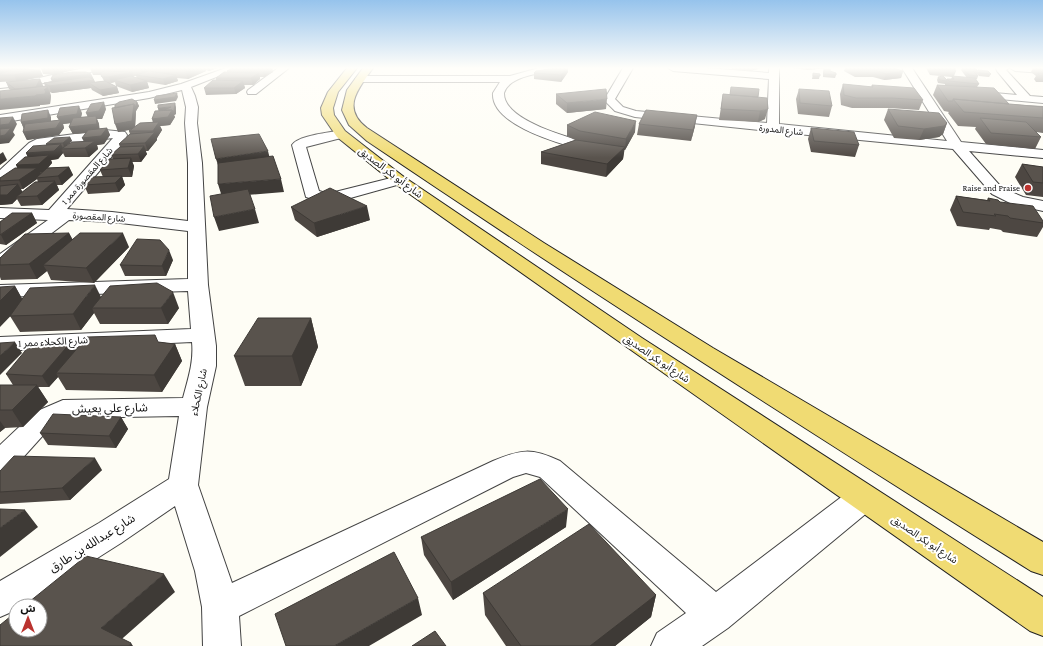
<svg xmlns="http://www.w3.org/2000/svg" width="1043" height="646" font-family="'Crimson Pro','Noto Sans Arabic',serif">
	<rect width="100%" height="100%" fill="#fefdf5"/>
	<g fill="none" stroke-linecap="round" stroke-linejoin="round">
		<defs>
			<path id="minor" d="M84,68H101L99,70L39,84L0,88V82L39,78Z
				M226,68H239L191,87L195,96L198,107L197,123L202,163L208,285L216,346V366L207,407L198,485L232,583L493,461C522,449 531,448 560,461L716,592L852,489L863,485L874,489L878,498L874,507L728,628L702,646H651L657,633L686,613L540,477L526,473L513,477L239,616L241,646H203L202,607L195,571L175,506L121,543L22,606H16V610L0,617V581L99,523L169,479L179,416L67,418L46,432L10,472L0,475V445L35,412L63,400L183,398C188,379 194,362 192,342L0,351V337L191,329L188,291L0,297V285L188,279V231L112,222L69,220L7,267L0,269V254L48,220L0,218V208L49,210L113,138L45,146L39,149L5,181L0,182V170L29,143L37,139L105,130L125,132L127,135L125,141L67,209L112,212L188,221V163L185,123L186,107L182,90L149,98L0,123V115L149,92L181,84Z
				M278,68H289L256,94H248L247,92L248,90Z
				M539,68H555L553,70C539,74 509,76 504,93C503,123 581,141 604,147L606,150L604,153L599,154C574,148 490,128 493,93L500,82H360L355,79L360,76H510Z
				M623,68H633L615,99L623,107L636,111L767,123L769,79L673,71L668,68H707L769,73V68H779V124L947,141L902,68H912L961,142L1043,150V158L969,151L1002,188L1023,197L1043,201V211L1012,204L992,194L953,149L777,132L773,133L768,131L635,117L615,111L604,100Z
				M996,68H1009L1006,70L1030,96L1043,97V103L968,96L967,94L972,91L1017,95L997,71Z
				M1010,68H1043V73L1015,71Z
				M341,130L347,134L345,137L306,147L319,191L326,193L335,192L399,176L404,177L406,180L404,183L336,202L326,203L306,197L292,145C299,135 329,133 341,130Z"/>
			<path id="major" d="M347,68H357L338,92L333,108L334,115L345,131L404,177L642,338L1043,597V636L1030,631L394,183L337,137L322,115L321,108L328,92Z
				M363,68H373C358,89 341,108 367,128L544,243L713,348L1043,542V575L1031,571C808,431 586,289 367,141L349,125L342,110L347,90Z"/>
		</defs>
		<use href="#minor" stroke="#434343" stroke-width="2"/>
		<use href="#major" stroke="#212121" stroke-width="2"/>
		<use href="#minor" fill="#fff" fill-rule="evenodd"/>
		<use href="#major" fill="#f0db73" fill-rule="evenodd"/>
	</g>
	<path fill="#4d4742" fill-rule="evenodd" d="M0,68H30L25,70H40L43,76L21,81L40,79L43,86H45L44,83L91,74L95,82L104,81L101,75H93L90,68H217L209,71L206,70V71L188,79L177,78L178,81L165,85L147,82L149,88L132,92L116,86L115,82L110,83L117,87L119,93L103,96L92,90L91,88L52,93L50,92L51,96L50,104L40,105V106L9,89L6,82H13L0,81ZM133,76H136L137,78L134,77Z
		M41,68H74V69L55,75L43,74Z
		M233,68H278H272L273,72L264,77H260V79L253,85H244L245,88L236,94L206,95L204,88L216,80V78L227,72V71Z
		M557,68H568V72L561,82L534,79V73Z
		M732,68H760L758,69L750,71L732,69Z
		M794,68H828L807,70Z
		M845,68H895H894L903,71L901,78L884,80L873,77H855L844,71Z
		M926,68H956L955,70L956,71L954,76L967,78L961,70L962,68H975L977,71L991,74L989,77L979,76L977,74L978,76L977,79H975L979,84L977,87L1009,104L1043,106V133L1036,132L1041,137L1035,149L986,144L975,129L976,127L958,126L948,113L949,112L944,111L933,95L937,85H945V84L938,83L937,80L938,77L947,80V79H951L952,77L930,75Z
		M1033,68H1043V82H1036L1034,79L1036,76L1031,72Z
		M824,69L836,75L835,78L823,77V72Z
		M813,73L820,74L819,79H812Z
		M843,84L871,87L872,85L923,100L919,110L889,108H852L841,105L840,94Z
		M799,89L832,106L829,117L798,114L796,99Z
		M556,94L606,109L567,113L556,104Z
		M723,94L758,97L765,119L758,122L719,120Z
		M137,102L139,106L136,111L135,127L153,122L159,111L158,108L176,107V114L174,115L175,117L170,125L160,126L162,130L157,138V140L148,151H145L147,154L141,162H132L134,166L132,177H122L125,185L119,192L88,194L84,185L103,177L100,170L113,159L111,155L120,147L119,144L130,134L129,131L131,129L118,132L115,108Z
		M106,109L102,119H97L99,124V129L107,128L110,135L104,144L97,145L98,149L89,157H65L63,153L58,159L51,160L52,163L48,168L69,167L73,175L62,185H57L59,190L42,205L21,206L17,199L12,204L0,205V178L17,168L28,157L26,153L46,145V144L70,137L72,141L65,147L84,141L86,133L73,134L69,127L71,123L63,124L64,128L59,135L27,140L23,132L24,129L21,122L51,117V121L59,120L57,117L82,113L81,117H87ZM37,179L38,182L22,192L21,189H23Z
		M888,109L947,123L943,134L939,137L919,140L894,138L884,120Z
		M639,124L695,126L691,141L637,135Z
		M567,125L635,132L625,150H624L623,159L606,177L541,164V152L575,140L567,136Z
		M811,128L859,145L855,157L811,152L808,139Z
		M1022,164L1043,167V197L1026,195L1015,177Z
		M956,196L987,200L988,198L1000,202L1043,221V227L1037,237L1003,232L1001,230L990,228L989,230L957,226L950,210Z
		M291,207L370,220L317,237L295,220Z
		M32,213L37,223L6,245L0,244V222Z
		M69,233L73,240L129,247L94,283L51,280L47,271L37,279L1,280L0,277V258Z
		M173,260L166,276H125L120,265Z
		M15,286L22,299L101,297L179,308L168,324H100L94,313L81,330L20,332L10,316Z
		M311,318L318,347L301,386H245L234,356Z
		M71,342L76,350L158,342L175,344L182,361L162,392L66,390L58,377L49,387H38L48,402L23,427L5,428L0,432V385H13L6,374Z
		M121,417L128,429L116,448L48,445L40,433Z
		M102,470L70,500L0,504V471Z
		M566,527L453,600L424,555L421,537Z
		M483,593L656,595L651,617L615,646H506L485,615Z"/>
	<path fill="#3e3a36" d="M14,68H30L16,73Z
		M52,68H74V69L55,75Z
		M140,68H146L148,74L143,76Z
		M190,68H205L206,71L188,79L185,70Z
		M208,68H217L209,71Z
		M268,68H272L273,72L264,77L263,71Z
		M567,68H568V72L561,82V75Z
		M750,68H760L758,69L750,71Z
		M808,68H828L807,70Z
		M3,69L5,75H0V70Z
		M40,70L43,76L17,82L14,75Z
		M903,71L901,78L884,80L886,74Z
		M132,72L134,78L114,80L115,82L111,83L109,77Z
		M259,73L260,79L253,85L251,78Z
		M91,74L94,80L53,85L51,79Z
		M176,75L178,81L165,85L163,79Z
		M40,79L43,86L39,94L36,87Z
		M94,80L97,87L89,83L91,88L52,93L49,86Z
		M147,81L149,88L132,92L130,85Z
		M243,81L245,88L236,94L234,88Z
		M47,86L51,96L50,104L40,105V106L0,110V99L36,95L44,90Z
		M117,87L119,93L103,96L100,90Z
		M177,93L178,97L176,101L155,104L154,100Z
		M607,99L606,109L567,113V103Z
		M104,102L106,109L102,119H97L99,124L100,132L73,134L69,127L89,120L86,113Z
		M137,102L139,106L136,111L135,129L118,132L115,124L134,104Z
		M175,103L176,107V114L174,115L175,117L170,125L160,126L162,130L157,138V140L148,151L145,143L154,133L153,131L154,127L152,119L159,112L158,108L171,107Z
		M79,106L82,113L80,122L63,124L64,128L59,135L27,140L23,132L60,122L57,117Z
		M768,109L765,119L758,122L760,111Z
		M48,110L51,117V125L24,129L21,122Z
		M697,115L695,126L691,141L693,130Z
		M13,117L17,124L13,132L15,135L9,143L0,144V125Z
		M636,121L635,132L625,150L626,139Z
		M947,123L943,134L939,137L919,140L924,129Z
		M107,128L110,135L104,144L97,145L98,149L89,157L85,148L86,146L82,138Z
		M70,137L72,141L64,147L63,143Z
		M61,144L63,149H61L63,153L58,159L51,160L52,163L43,172H40L41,176L36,178L37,179L23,189L19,180L20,174L16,165L30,162L26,153Z
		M144,146L147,154L141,162L138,154Z
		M625,147L623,159L606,177L607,164Z
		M268,151L271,163L220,171L216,159Z
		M3,152L7,160L0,165V154Z
		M131,158L134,166L132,177L128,168Z
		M69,167L73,175L62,185L58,176Z
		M122,176L125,185L119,192L115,183Z
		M281,179L284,192L222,197L218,184Z
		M55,181L59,190L42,205L37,196Z
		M18,184L23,193L16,197L17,199L12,204L0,205V195Z
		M367,206L370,220L317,237L314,223Z
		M255,209L259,223L219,231L214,217Z
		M32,213L37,223L6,245L1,235Z
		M69,233L76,248L43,265L47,271L37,279L29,264Z
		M123,233L129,247L94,283L86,268Z
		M169,250L173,260L166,276L162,266Z
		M95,285L103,301L92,308L94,313L81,330L73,314Z
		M15,286L24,302L0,327V301Z
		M173,292L179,308L168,324L161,308Z
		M311,318L318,347L301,386L292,356Z
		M15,342L22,353L0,375V356Z
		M71,342L77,353L56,373L58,377L49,387L42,376Z
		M175,344L182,361L162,392L154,375Z
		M37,385L48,402L23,427L12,410Z
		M121,417L128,429L116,448L109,436Z
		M0,421L5,428L0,432Z
		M95,458L102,470L70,500L62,488Z
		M568,509L566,527L453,600L451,582Z
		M25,510L38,527L0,557V528Z
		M164,574L175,592L115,645L101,628Z
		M656,595L651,617L615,646H590Z
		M418,598L422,615L369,646H334Z
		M131,643L133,646H129Z"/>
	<path fill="#59534d" stroke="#3e3a36" d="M157,68H190L185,70Z
		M233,68H268L263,71H227Z
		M557,68H567L561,75L534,73L536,71Z
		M850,68H893L903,71L886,74L875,70L857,71Z
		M932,68H954L956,71L932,69Z
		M963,68H975L978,71H973L978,76L969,75Z
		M1037,68H1043V73Z
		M13,69L40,70L14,75H0V74Z
		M824,69H830V71L836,73V75L824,74Z
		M978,70L988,71L991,74L980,73Z
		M104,71L132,72L109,77H102L100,73Z
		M149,71L176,75L163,79L136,75Z
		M72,72H86L91,74L51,79L53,75Z
		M224,72L259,73L251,78H216Z
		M813,73L820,74V76H813Z
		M1037,73L1043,74V76L1039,75Z
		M131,76L147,81L130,85L114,80Z
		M943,76L947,80V81L940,80L938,77Z
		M952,76L975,78L979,84L949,81L947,79H954Z
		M89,77L94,80L49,86L44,83Z
		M40,79L36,87L15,89L6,82Z
		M213,80L243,81L234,88H204Z
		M105,81L117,87L100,90L89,83Z
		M843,84L873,87L872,85L914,88L923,100L892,98H856L844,95Z
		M937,85L994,88L1009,104L953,99V101H948Z
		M47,86V88L44,90L46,89L45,94L36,95L35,96L0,99V91Z
		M731,87L759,89L758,97L730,95Z
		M606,89L607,99L567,103L556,94Z
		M799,89L829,91L832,106L800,103Z
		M177,93L175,97L154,100L156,96Z
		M723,94L767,98L768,109L760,111L721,109Z
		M132,99L137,102L135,108L134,104L115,108V105L119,102Z
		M953,99L1043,107V118L964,112Z
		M104,102L99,111L86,113L91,104Z
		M175,103L174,111H173L172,110H164L171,107L158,108V105Z
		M134,104L132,121L115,124L112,108Z
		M79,106L77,114L57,117L60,108Z
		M888,109L939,113L947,123L944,126L924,129L898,126Z
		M48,110V118L21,122L22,114Z
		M172,110L168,117L152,119L155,111Z
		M646,110L697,115L693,130L639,124Z
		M595,112L636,121L626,139L580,131L567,125Z
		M96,116L97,124L69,127L73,118Z
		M13,117L9,124L0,125V118Z
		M980,118L1026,122L1041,137L991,133Z
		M61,120L56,128L23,132L25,124Z
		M159,122L153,131H129L140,123Z
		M11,128L5,135L0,136V129Z
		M107,128L101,136L82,138L88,130Z
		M811,128L854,132L859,145L814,141Z
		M155,132L145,143L119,144L130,134Z
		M259,134L268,151L216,159L211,139Z
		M70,137L63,143L46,144L54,138Z
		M576,140L625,147L607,164L541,152Z
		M95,141L85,148L61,149L72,142Z
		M61,144L54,151L26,153L33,146Z
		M144,146L138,154L111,155L120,147Z
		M49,155L39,164L16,165L25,157Z
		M273,156L281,179L218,184V163Z
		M131,158L128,168L100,170L109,159Z
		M1022,164L1043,167V183L1033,182Z
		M69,167L58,176L36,178L47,168Z
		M15,168H37L19,180L0,181V178Z
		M122,176L115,183L84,185L90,177Z
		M55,181L37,196L16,197L35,182Z
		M18,184L7,195H0V186Z
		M330,188L367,206L314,223L291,207Z
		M248,189L255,209L214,217L210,196Z
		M956,196L990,201L988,198L998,200L1000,202L1033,206L1043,221V223L1010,218L1008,216L994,214L996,216L963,212Z
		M12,213H32L0,235V222Z
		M69,233L29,264L0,265V258L25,234Z
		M80,233H123L86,268L43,265Z
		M137,239L160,240L169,250L162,266L120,265Z
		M157,283L173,292L161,308H92L110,286Z
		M95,285L73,314L10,316L30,288Z
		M15,286L0,301V287Z
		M258,318H311L292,356H234Z
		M155,335L158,342L175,344L154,375L56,373L87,337Z
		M15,342L0,356V343Z
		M71,342L42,376L6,374L30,345Z
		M0,385H37L12,410H0Z
		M53,414L121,417L109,436L40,433Z
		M14,456L95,458L62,488L0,492V471Z
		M540,479L568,509L451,582L421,537Z
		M0,509L25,510L0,528Z
		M589,524L656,595L590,646H521L483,593Z
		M394,552L418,598L334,646H286L275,614Z
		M86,556L164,574L101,628L131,643L129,646H0V625L16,612V630H40V606H24Z
		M435,631L446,646H412Z"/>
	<linearGradient id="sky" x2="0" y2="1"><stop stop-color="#96c3ec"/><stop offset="0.43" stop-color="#fffefa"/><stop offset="1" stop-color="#fffefa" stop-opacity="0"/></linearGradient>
	<rect width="1043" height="158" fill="url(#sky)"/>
	<circle fill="#ba332f" stroke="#fff" stroke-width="1.5" cx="1028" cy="188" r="4"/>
	<g text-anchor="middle" stroke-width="4" stroke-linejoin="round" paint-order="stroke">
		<g font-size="9" fill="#101010" stroke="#fff">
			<text transform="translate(781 130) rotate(6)" y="3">شارع المدورة</text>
			<text transform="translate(87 176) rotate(-49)" y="3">شارع المقصورة ممر 1</text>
			<text transform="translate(99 217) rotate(4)" y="3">شارع المقصورة</text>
		</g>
		<g font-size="9" fill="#101010" stroke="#fff" text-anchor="end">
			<text x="1020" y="191">Raise and Praise</text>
		</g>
		<g font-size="10" fill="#101010" stroke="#fff">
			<text transform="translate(391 172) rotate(37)" y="4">شارع أبو بكر الصديق</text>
			<text transform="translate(53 341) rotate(-3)" y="4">شارع الكحلاء ممر 1</text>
			<text transform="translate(657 358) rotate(34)" y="4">شارع أبو بكر الصديق</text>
			<text transform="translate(198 392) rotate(-78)" y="4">شارع الكحلاء</text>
			<text transform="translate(925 539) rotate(34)" y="4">شارع أبو بكر الصديق</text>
		</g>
		<g font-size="12" fill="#101010" stroke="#fff">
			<text transform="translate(110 408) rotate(-1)" y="4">شارع علي يعيش</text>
			<text transform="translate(92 543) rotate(-32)" y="4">شارع عبدالله بن طارق</text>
		</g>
	</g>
	<g transform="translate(28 618)"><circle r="19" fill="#ffffff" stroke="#9f9f9f"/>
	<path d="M0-3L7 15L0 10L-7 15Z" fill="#ba332f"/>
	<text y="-6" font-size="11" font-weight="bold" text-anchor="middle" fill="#101010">ش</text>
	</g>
</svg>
